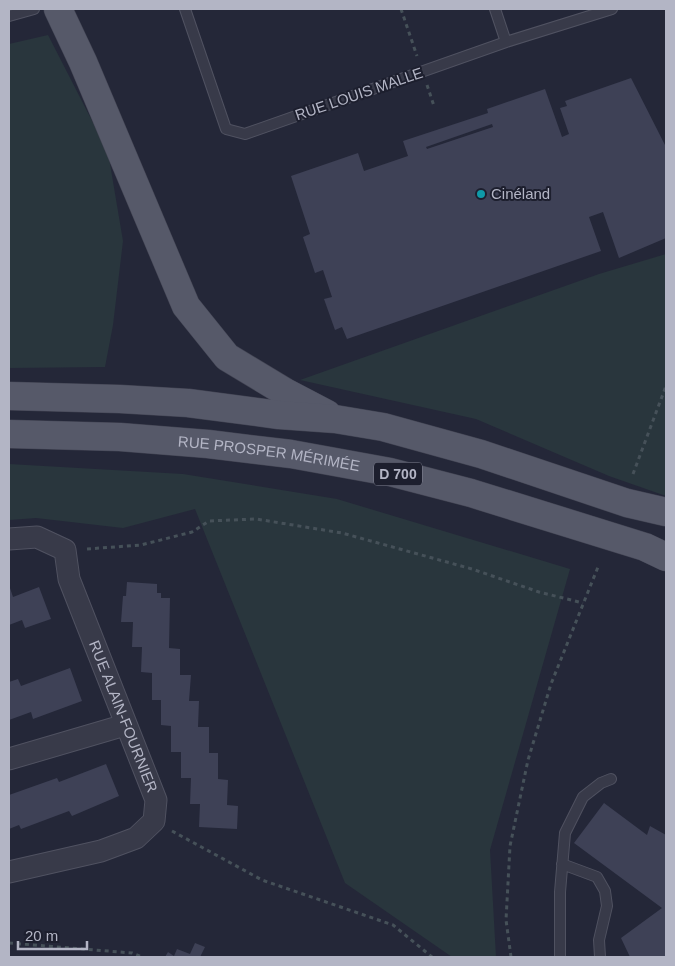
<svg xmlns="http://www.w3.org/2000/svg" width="675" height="966" font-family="Arial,sans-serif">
	<rect width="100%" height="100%" fill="#242738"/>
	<path fill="#29363d" d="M48,35L108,152L123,241L113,325L105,367L9,368V44Z
		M666,254V496L609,476L476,419L300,380L599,274Z
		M9,464L183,474L337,499L570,569L490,850L496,957H452L345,883L195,509L123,528L36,518L9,520Z"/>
	<path fill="#3e4156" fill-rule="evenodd" d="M631,78L666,147V238L619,258L603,212L589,217L601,251L347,339L342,327L335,330L324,299L332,297L323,270L315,273L303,237L310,234L291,176L358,153L364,171L408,156L403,141L488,113L487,109L545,89L562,137L569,134L560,108L567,106L565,101ZM492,124L493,127L427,149L426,147Z
		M127,582L157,584V593H161V598H170L169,648L180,649V675H191L189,701H199L198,727H209V753H218V779L228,780L227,805L238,806L237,829L199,827L200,804H190L191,778H181V752H171V726L161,725V700H152V673L141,672L142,647H132L133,622H121L123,596H126Z
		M9,585L13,597L39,587L51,619L25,628L22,620L9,625Z
		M70,668L82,701L33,719L31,712L9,720V682L18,679L21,686Z
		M106,764L119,796L72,816L69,811L21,829L19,825L9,829V795L57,778L59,782Z
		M604,803L647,835L650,826L666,835L665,957H630L621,938L662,908L574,843Z
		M195,943L205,947L200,957H165L168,952L174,956L177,949L190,954Z"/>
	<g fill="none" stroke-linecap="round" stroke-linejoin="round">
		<defs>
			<path id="service" d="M185,9L226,129L245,134L506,42L612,9
				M495,9L506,42
				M9,16L34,9
				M562,864L597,877L605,891L607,906L599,940L600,957
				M560,957V892L565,833L583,797L601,783L611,779"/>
			<g id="minor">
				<path id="s1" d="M9,539L37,537L65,550L69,579L156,800L154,821L136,838L101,851L9,872"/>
				<path d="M9,759L125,725"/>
			</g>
			<g id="primary">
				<path d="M58,9L83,62L186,306L227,357L285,392L327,414"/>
				<path d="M9,396L120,399L188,403L279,415L335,419L383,427L481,454L627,503L666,512"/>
				<path id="s2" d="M9,434L120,437L208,444L291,454L390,472L471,493L645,547L666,557"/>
			</g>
		</defs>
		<use href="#service" stroke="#505261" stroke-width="12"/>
		<use href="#minor" stroke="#505261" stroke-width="23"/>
		<use href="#primary" stroke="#414352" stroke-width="29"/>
		<path stroke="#465159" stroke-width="3" stroke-dasharray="4 4" stroke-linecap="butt" d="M401,9L417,56
			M427,85L434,106
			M633,474L666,386
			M87,549L141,545L192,532L209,521L256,519L342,533L472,569L539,592L583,603
			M172,831L262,880L393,925L432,957
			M9,943L132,953L142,957
			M511,957L506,920L510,846L528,760L551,684L598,567"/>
		<use href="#service" stroke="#383a49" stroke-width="10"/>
		<use href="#minor" stroke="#383a49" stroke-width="21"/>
		<use href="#primary" stroke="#565969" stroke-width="28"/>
	</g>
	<circle fill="#0f9aa8" stroke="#1d1f2e" stroke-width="2" cx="481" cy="194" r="5"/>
	<g text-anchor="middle" stroke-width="4" stroke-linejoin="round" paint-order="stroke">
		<rect fill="#1d1f2e" stroke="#868898" stroke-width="1" x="374" y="462.5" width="48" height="23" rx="4"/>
		<g font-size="14" font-weight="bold" fill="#b3b5c5">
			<text x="398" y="479">D 700</text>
		</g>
		<g font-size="15" fill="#b3b5c5" stroke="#1d1f2e">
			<text transform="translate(359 94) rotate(-19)" y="5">RUE LOUIS MALLE</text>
			<text dy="5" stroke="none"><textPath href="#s2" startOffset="261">RUE PROSPER MÉRIMÉE</textPath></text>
			<text dy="5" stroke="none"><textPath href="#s1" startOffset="236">RUE ALAIN-FOURNIER</textPath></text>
		</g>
		<g font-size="15" fill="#b3b5c5" stroke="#1d1f2e" text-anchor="start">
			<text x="491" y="199">Cinéland</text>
		</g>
	</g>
	<rect width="675" height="966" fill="none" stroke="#b3b5c5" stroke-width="20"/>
	<path d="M18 941v8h69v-8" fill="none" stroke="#b3b5c5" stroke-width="2.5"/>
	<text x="25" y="941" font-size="15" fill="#b3b5c5" stroke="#1d1f2e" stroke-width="4" paint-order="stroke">20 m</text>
</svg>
